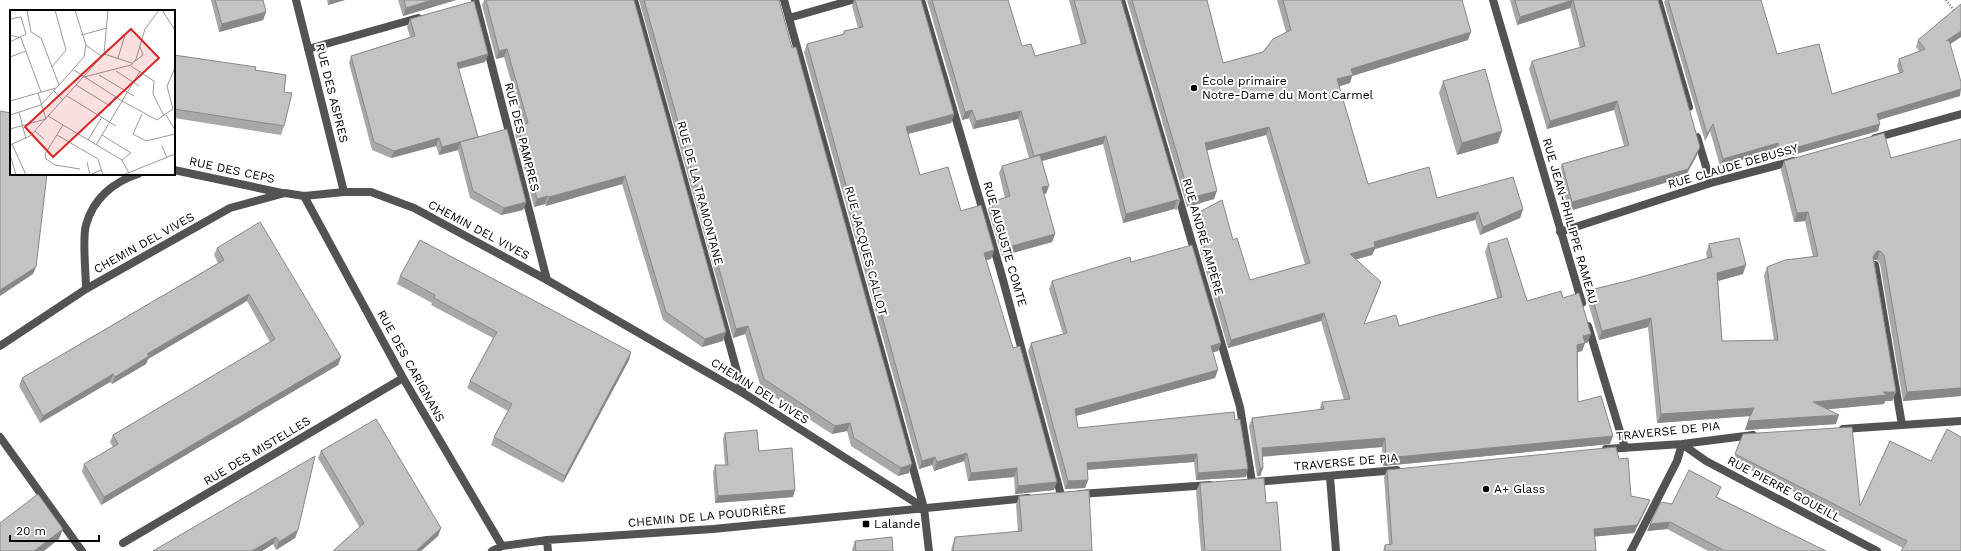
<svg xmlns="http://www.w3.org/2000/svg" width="1961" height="551" font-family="'Work Sans',sans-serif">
	<rect width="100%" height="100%" fill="#fff"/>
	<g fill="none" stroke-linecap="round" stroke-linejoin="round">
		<path stroke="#757575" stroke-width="2.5" stroke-dasharray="1 2" stroke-linecap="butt" d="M1946,0L1956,13"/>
		<path stroke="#535353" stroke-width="8" d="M0,437L82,551"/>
		<path stroke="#535353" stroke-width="8" d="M296,0L344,192
			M475,0L547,280
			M634,0L743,393
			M784,0L924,508L929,551
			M921,0L1000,269L1061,495
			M1121,0L1240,407L1252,482
			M1493,0L1582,303
			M1658,0L1689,107
			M789,18L852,0
			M308,49L418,18
			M1697,137L1711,183
			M1875,138L1961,114
			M174,170L282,193
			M304,196L403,378L502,546
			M1560,232L1711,183L1793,161
			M1875,265L1902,425
			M86,289C86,274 82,238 86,225C93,199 113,182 138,174
			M1588,326L1625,448
			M0,346L86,289L230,208L285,193L304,196L344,192H371L414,208L547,280L743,393L924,508
			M1843,429L1961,421
			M1606,449L1682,444L1753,435
			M1330,477L1336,551
			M1255,482L1397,470
			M1080,494L1210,485
			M547,540L548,551
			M123,543L403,378
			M492,551L502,546L547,540L713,529L1028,498
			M1631,551L1677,461L1682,444L1706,461L1877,551"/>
	</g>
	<path fill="#a8a8a8" d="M211,0H263L266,12L263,20L219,32Z
		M327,0H345L328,5Z
		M398,0H456L403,16Z
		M484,0H634L723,341L702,347L663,320L622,184L546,206L545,204L534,207L515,134L518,126L523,124L504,57L496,59L482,5Z
		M639,0H780L779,2L909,473L898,476L851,446L847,431L832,434L761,388L745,334L733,338Z
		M854,0H921L954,114L951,123L908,134L920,175L961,211L994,250L991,259L986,260L1054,490L1015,494L1014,477L968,481L964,461L934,471L932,465L919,469L804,52L807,44L843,35L844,31L858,28L852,6Z
		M927,0H1008L1022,46L1035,56L1081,45L1069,0H1121L1180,201L1177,210L1174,209L1123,223L1103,144L1042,161L1046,194H1043L1055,234L1052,242L1002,256L988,210L991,202L1005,198L999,173L1002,166L1029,158L1018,119L973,129L969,118L962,120Z
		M1127,0H1207L1223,63L1263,52L1286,32L1277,0H1462L1468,40L1352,76L1350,83L1339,86L1368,184L1437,198L1523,209L1520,218L1480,235L1475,220L1375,249L1372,255L1356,259L1378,291L1364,324L1399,326L1497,298L1485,252L1488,244L1527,301L1563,298L1588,342L1585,343L1582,351L1578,352V402L1610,444L1383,466L1382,447L1262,456L1263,468L1260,476H1257L1249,426L1252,418L1319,410L1322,402L1344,400L1321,321L1228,348L1200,250L1203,242H1204L1198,219L1201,211L1233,240L1250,280L1305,264L1266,135L1207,150L1214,199L1187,207Z
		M1510,0H1658L1697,155L1685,177L1569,211L1558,172L1562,164L1624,146L1614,110L1547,129L1529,69L1532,61L1580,48L1570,8L1517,25Z
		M1665,0H1761L1777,54L1832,94L1899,73L1897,66L1899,59L1919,51L1916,47L1918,40L1961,37L1950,44L1960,96L1879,120L1878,131L1778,159L1775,150L1720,166L1710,131L1705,141L1664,2Z
		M410,19L488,54L485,62L459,69L478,137L526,202L523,210L501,215L470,198L458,150L439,155L436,146L391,158L372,150L349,63L351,56L410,37L407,27Z
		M174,55L255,70L284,92V126L281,135L174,118Z
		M1443,81L1498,143L1457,155L1439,93Z
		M1961,139V396L1903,401L1880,264L1877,260H1874L1896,392L1892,401H1885L1884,404L1828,409L1836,424L1745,430L1750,416L1657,423L1648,327L1599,340L1587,299L1590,290L1627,281L1707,259L1706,253L1709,244L1743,274L1718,281L1722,341L1774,340L1764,276L1767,267L1813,257L1805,221L1794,222L1781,170L1784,161L1891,158Z
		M217,248L341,357L338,365L101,505L82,472L84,464L113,447L110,442L113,435L270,342L247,301L148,359L146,364L112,384L110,382L40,423L19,386L22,378L218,263L214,255Z
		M1131,262L1221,343L1218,351L1213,352L1215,378L1076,416L1078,428L1235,420L1246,477L1196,480L1194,462L1087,470L1088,480L1085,488L1065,489L1028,351L1031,343L1063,334L1049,289L1052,281Z
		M400,276L631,352L629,360L563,483L491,445L494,437L508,411L467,388L470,381L493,338L431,305L432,303L397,284Z
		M725,433L759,451L793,497L715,503L713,472L715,465H725L723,439Z
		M1743,434L1860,506L1931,461L1961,437L1903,548L1733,461Z
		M321,451L441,528L438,536L421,551H333L360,528L318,458Z
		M1387,470L1631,496L1650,500L1647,507L1634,533L1595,536L1596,551H1383L1385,545H1389L1384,477Z
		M1200,483L1266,503L1281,551H1201L1196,491Z
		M1721,487L1717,497L1826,551H1708L1667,529L1647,531L1672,504Z
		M1019,496L1092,551H951L952,546L955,537L1018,532L1016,505Z
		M298,530L295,538L276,550L273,544L262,551H153Z
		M855,541L893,551H852V550Z"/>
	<path fill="#888" d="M330,0H345L328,5Z
		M432,0H456L403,16L406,8Z
		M1573,0L1570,8L1517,25L1520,17Z
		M266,12L263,20L219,32L222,24Z
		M1961,31V37L1944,48L1946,41Z
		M1471,32L1468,40L1352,76L1350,83L1334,88L1337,79L1351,69Z
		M507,49L504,57L496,59L499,51Z
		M488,54L485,62L454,70L457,63Z
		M1961,89L1960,96L1875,121L1877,114Z
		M1617,101L1614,110L1547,129L1550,121Z
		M972,110L969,118L962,120L965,112Z
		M1021,111L1018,119L973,129L976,121Z
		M954,114L951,123L903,135L906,127Z
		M1713,124L1710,131L1705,141L1707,134Z
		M1880,124L1878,131L1778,159L1780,152Z
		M1269,127L1266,135L1202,152L1205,143Z
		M1502,131L1498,143L1457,155L1462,143Z
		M1106,136L1103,144L1031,164L1034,156Z
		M478,137L460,142L458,150L439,155L442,147Z
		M439,138L436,146L391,158L394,151Z
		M1778,143L1775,150L1720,166L1723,159Z
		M1700,147L1697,155L1685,177L1569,211L1572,202Z
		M625,176L622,184L546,206L549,197Z
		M1049,186L1046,194L1039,195L1042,187Z
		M1217,191L1214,199L1187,207L1190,198Z
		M548,196L545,204L534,207L537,199Z
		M1177,200L1174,209L1123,223L1126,214Z
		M526,202L523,210L501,215L504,208Z
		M1523,209L1520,218L1480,235L1483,227Z
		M1478,212L1475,220L1375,249L1372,255L1347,262L1350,254L1374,242Z
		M1808,212L1805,221L1794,222L1797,213Z
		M1055,234L1052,242L1002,256L1005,248Z
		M994,250L991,259L981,261L984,253Z
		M1877,251H1880L1877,260H1874L1870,266L1873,257Z
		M1746,265L1743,274L1714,282L1717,273Z
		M36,267L33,274L0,296V290Z
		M249,294L247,301L148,359L146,364L112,384L115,377L147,354Z
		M1324,313L1321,321L1228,348L1231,340Z
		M1651,318L1648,327L1599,340L1602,331Z
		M748,326L745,334L733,338L736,329Z
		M726,332L723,341L702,347L705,339Z
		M1591,334L1588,342L1585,343L1582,351L1574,353L1577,345L1583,336Z
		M1221,343L1218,351L1208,354L1211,346Z
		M631,352L629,360L563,483L565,476Z
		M341,357L338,365L101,505L104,497Z
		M1218,370L1215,378L1072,417L1075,409Z
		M113,374L110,382L40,423L43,416Z
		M1961,388V396L1903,401L1907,392Z
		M1883,392H1896L1892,401H1885L1884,404L1810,411L1813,402Z
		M1754,408L1750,416L1657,423L1661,414Z
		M1839,415L1836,424L1745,430L1748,421Z
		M850,423L847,431L832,434L835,426Z
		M1613,436L1610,444L1383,466L1386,458Z
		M1385,438L1382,447L1259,457L1262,448Z
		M967,453L964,461L934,471L937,462Z
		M1197,454L1194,462L1084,470L1087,463Z
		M935,457L932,465L919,469L922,461Z
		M912,464L909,473L898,476L901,468Z
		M1017,468L1014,477L968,481L971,473Z
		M1260,468H1263L1260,476H1257Z
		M1248,469L1246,477L1196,480L1198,473Z
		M1088,480L1085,488L1065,489L1068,481Z
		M1057,482L1054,490L1015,494L1018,486Z
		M795,490L793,497L715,503L718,496Z
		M1650,500L1647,507L1634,533L1591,537L1594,529Z
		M1670,522L1667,529L1647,531L1650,524Z
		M441,528L438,536L421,551H416Z
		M63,529L59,539L44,551H34Z
		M298,530L295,538L276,550L279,542Z
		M276,537L273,544L262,551H252Z"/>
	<path fill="#c3c3c3" stroke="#888" d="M215,0H263L266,12L222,24Z
		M404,0H432L406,8Z
		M486,0H634L726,332L705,339L666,312L625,176L549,197L548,196L537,199L518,126L528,123L507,49L499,51Z
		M644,0H779L792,48L796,47L912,464L901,468L854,438L850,423L835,426L764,379L748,326L736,329Z
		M855,0H921L954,114L906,127L920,175L948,167L961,211L981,205L994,250L984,253L1013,348L1020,346L1057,482L1018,486L1017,468L971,473L967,453L937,462L935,457L922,461L807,44L844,34V31L863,27Z
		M932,0H1008L1022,46L1031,44L1035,56L1086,43L1074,0H1121L1180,201L1177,200L1126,214L1106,136L1034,156L1021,111L976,121L972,110L965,112Z
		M1132,0H1207L1223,63L1263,52L1273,39L1291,30L1283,0H1462L1471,32L1351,69L1353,75L1337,79L1368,184L1429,167L1437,198L1513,177L1523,209L1483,227L1478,212L1374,242L1375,247L1350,254L1381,282L1364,324L1396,315L1399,326L1502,297L1488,244L1507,238L1527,301L1561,291L1563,298L1579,293L1591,334L1583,336L1585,343L1577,345L1578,402L1601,396L1613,436L1386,458L1385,438L1262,448L1263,468H1260L1252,418L1324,409L1322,402L1350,399L1324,313L1231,340L1203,242L1209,240L1201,211L1222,200L1233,240L1237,238L1250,280L1310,263L1269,127L1205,143L1217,191L1190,198Z
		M1515,0H1658L1700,147L1688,169L1572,202L1562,164L1629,145L1617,101L1550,121L1532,61L1585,46L1573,0L1520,17Z
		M1668,0H1761L1777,54L1819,44L1832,94L1903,72L1899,59L1925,49L1918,40L1961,4V31L1946,41L1949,40L1961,82V89L1877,114L1880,124L1780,152L1778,143L1723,159L1713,124L1707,134Z
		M474,1L488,54L457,63L478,137L442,147L439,138L394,151L374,142L351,56L415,36L410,19Z
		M174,55L256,67L255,70L286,75L284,92L292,93L284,126L174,109Z
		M1485,69L1502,131L1462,143L1443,81Z
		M0,111L11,113V174H47L36,267L0,290Z
		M507,129L526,202L504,208L473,191L460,142Z
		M1884,133L1891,158L1961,139V388L1907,392L1884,255L1880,251H1877L1873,257L1896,392H1883L1887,395L1813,402L1839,415L1748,421L1754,408L1661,414L1651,318L1602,331L1590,290L1627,281L1712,257L1709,244L1739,238L1746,265L1717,273L1722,341L1778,340L1767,267L1785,260L1818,256L1808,212L1797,213L1784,161Z
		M1040,155L1049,186L1042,187L1055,234L1005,248L991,202L1010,196L1002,166Z
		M260,222L341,357L104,497L84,464L118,444L113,435L275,339L249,294L147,354L149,356L115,377L113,374L43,416L22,378L224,260L217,248Z
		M420,240L631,352L565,476L494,437L512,404L470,381L497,332L434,298L435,295L400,276Z
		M1192,245L1221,343L1211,346L1218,370L1075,409L1078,428L1234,412L1235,420L1240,419L1248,469L1198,473L1197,454L1087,463L1088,480L1068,481L1031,343L1067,333L1052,281L1130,257L1131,262Z
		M376,419L441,528L416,551H333L364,523L321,451Z
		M1852,427L1860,506L1890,441L1931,461L1947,429L1961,437V551H1901L1907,541L1735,454L1743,434Z
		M757,430L759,451L792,448L795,490L718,496L715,465H728L725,433Z
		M1616,447L1619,459L1628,458L1631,496L1650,500L1637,525L1594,529L1596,551H1385V545L1392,544L1387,470Z
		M315,456L298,530L279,542L276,537L252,551H153Z
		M1689,470L1721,487L1716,497L1826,551H1725L1670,522L1650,524L1661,502L1672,504Z
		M1264,478L1266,503L1277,502L1281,551H1205L1200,483Z
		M1089,490L1092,551H953L955,537L1022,531L1019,496Z
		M38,494L63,529L34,551H0V523Z
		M892,537L893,551H856L855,541Z"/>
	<g fill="#000" stroke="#fff" stroke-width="1.5">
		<circle cx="1194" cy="88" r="4"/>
		<circle cx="1486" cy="489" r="4"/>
		<rect x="862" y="520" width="8" height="8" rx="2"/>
	</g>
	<g text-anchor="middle" stroke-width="4" stroke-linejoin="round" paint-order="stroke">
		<g font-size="12" fill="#000" stroke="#fff" text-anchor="start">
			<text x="1202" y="85">École primaire<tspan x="1202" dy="14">Notre-Dame du Mont Carmel</tspan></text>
			<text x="1494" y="493">A+ Glass</text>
			<text x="874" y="528">Lalande</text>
		</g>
		<g font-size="12" fill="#000" stroke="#fff">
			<text transform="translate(332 93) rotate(76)" y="4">RUE DES ASPRES</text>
			<text transform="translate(522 137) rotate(76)" y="4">RUE DES PAMPRES</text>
			<text transform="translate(1733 166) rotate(-16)" y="4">RUE CLAUDE DEBUSSY</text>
			<text transform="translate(232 170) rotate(12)" y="4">RUE DES CEPS</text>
			<text transform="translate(700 193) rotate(75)" y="4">RUE DE LA TRAMONTANE</text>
			<text transform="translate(1570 221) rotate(74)" y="4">RUE JEAN-PHILIPPE RAMEAU</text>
			<text transform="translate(479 230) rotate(28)" y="4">CHEMIN DEL VIVES</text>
			<text transform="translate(1203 237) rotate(74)" y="4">RUE ANDRÉ AMPÈRE</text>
			<text transform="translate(144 243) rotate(-29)" y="4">CHEMIN DEL VIVES</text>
			<text transform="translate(1005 244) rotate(74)" y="4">RUE AUGUSTE COMTE</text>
			<text transform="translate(866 251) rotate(75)" y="4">RUE JACQUES CALLOT</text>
			<text transform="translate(411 366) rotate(61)" y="4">RUE DES CARIGNANS</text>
			<text transform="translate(760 391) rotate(32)" y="4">CHEMIN DEL VIVES</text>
			<text transform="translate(1668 431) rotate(-6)" y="4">TRAVERSE DE PIA</text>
			<text transform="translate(257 451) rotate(-31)" y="4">RUE DES MISTELLES</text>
			<text transform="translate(1346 462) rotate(-5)" y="4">TRAVERSE DE PIA</text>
			<text transform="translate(1784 489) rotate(28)" y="4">RUE PIERRE GOUEILL</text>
			<text transform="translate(707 516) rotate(-5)" y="4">CHEMIN DE LA POUDRIÈRE</text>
		</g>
	</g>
	<g transform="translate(10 10)">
		<rect width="165" height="165" fill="#fff"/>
		<path fill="none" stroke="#999" stroke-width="1" d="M17,0L21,22L31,28L49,75M152,0L165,20M0,9L11,7L16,24L0,32M0,25L11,28L31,82M71,25L97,18M76,35L92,47M94,44L122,53M0,47L16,41M108,48L115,25M124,52L133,45L130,37M121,56L144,71L143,84L154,106M42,57L56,40L45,0M64,60L112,91L147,110L163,99L157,76L165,58M106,61L129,76M89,65L124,86M74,67L121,55L126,49L135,19L149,0M66,75L100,96L105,87M44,81L53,90M57,86L106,116M0,91L46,78M9,102L16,129M132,104L123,124L136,131L165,124M0,105L31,95L74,47L76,35L65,0M156,105L165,120M38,106L112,150L119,163M53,115L35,144L36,149L45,155L70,159M0,119L36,109L28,83M25,121L34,129M47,125L88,149L93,165M92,125L121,143L112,150M78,130L92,107M2,134L16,165M0,135L20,126L94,44L98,0M86,135L130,61M152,136L157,148M0,145L6,165M77,152L80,165M80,165L91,160M113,165L165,144"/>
		<path fill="#d62828" fill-opacity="0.15" stroke="#d62828" stroke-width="2" d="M121,19L149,48L43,147L15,117Z"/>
		<rect width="165" height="165" fill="none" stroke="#000" stroke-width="2"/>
	</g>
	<path d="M10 535v6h89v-6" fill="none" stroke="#000000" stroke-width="2"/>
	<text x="16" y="535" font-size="12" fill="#000000" stroke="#ffffff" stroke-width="3" paint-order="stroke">20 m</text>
</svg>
